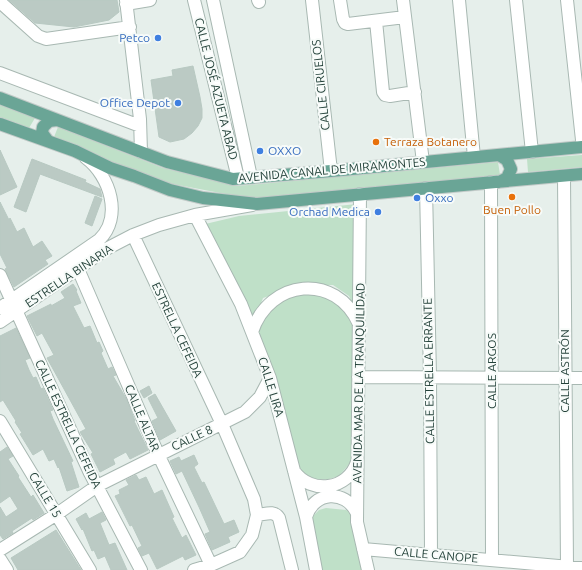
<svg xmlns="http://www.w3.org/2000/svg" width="582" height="570" font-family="Ubuntu,sans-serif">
	<rect width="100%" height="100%" fill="#e6efeb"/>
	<path fill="#bfe0c8" d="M0,105L35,118L29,128L0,117Z
		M58,127L163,168L237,186L498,162L500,175L252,199L157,181L54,137Z
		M582,155V167L528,172L527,159Z
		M357,204V314L349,296L333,285H314L293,288L263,298L253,324L201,225L239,216Z
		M327,289L357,326L355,457L339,476L329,479L309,480L297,469L257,330L278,299Z
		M326,508L346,510L354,515L364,570H321L310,519L319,510Z"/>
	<path fill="#bbcac4" stroke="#b8c9c2" d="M9,0H117L119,12L109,20L74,27L35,23Z
		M193,66L200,97L202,109V118L198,126L192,133L184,139L170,142L159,137L151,80L173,76L172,70Z
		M0,150L17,187L0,195Z
		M32,159L86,180L85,182L100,189L102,197L40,174L26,212L14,207Z
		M95,196L102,199L92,226L85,223Z
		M0,202L9,220L10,218L17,232L24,228L33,247L42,241L52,256L45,260L48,264L14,287L5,269L7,268L0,254Z
		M73,284L77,290L76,291L81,303L73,306L84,328L90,326L97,343L99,342L103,351L101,353L108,369L112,367L116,375L113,376L127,400L135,421H134L148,450L130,459L126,452L113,459L115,464L100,472L91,454L93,453L80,432L86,429L47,358L54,355L42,333L37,336L27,316L51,304V306L65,298L61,292Z
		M16,328L30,358L25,360L29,370L33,378L36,377L41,389L43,388L53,410L50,411L53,419L73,461L71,462L79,487L67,491L59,467L58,468L54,459L49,461L43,449L33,455L20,434L22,433L15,422L16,421L3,400L0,402V336Z
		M149,386L152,393L144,398L140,391Z
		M155,394L176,431L160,440L152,421L158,418L148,398Z
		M7,447L13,456L8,459L19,476L18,477L31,497L33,495L44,513L33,520L32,518L12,531L13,533L3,539L0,535V507L6,517L18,509L10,496L0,503V452Z
		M194,455L198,464L194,467L202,483L204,482L224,524L234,520L239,532L228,537L230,542L212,550L205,534L210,532L199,507L182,471L176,474L170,461L179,457L181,461Z
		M136,475L139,480L146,477L154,494L162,490L174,517L172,518L182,538L186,535L196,555L185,560L183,556L157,569L149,553L142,556L138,548L142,546L132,525L130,526L115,496L120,494L119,490L129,485L126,480Z
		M102,512L106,520L100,523L109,545L115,543L127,570H111L105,556L98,559L94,550L92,551L83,529L82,530L76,519L86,513L89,519Z
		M56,530L81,570H18L11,558Z"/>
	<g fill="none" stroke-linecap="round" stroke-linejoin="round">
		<defs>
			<path id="minor" d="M126,0L140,119L141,152
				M194,0L238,178
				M213,0L251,177
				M258,0L259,2
				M312,0L331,171
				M340,0L343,19L345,23L348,24L405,17
				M403,0L423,162
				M459,0L474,157
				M516,0L532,152
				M567,0L582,140
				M0,2L38,36L46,39L130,27
				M126,4L150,0
				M376,21L383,92L385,95L390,96L415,92
				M0,73L140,126
				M564,176L567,566
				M491,182L492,560
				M426,188L430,377L431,555
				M360,194L357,522L368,570
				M195,215L241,304L270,378L306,517L316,570
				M133,235L222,424L254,499L257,515L252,535L240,552L211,565L194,570
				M78,269L158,454L211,565
				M0,275L90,473L141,570
				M0,308L99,240C123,217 110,176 86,158
				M0,322L108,248L133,235L159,225L195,215L252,205
				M252,332C269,279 336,272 359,324
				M358,377L582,378
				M0,421L90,570
				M294,471C311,495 348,490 357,462
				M257,515C266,514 274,510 279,518L292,570
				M306,517C314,491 345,489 357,513
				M363,549L582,568
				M0,550L57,514L97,486L245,412L260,397L270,378
				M0,559L7,570"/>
			<path id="major" d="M0,98L167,162L233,179L331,171L582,147
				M0,124L75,151L110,168L134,176L170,190L203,198L257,204L582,174
				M48,141L42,133L43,127L49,121L57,120
				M499,182L507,178L511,169L507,160L499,155"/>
		</defs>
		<use href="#minor" stroke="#a8b8b2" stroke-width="14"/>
		<use href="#major" stroke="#c2cac8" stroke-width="14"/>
		<use href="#minor" stroke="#fff" stroke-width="12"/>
		<use href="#major" stroke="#6aa596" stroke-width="12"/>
	</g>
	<g fill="#3f7fe0" stroke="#f7fbf9" stroke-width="1.5">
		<circle cx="158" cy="38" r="4"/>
		<circle cx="178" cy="103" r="4"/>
		<circle cx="260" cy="151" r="4"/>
		<circle cx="417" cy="198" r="4"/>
		<circle cx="378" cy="212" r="4"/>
	</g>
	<g fill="#e8710a" stroke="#f7fbf9" stroke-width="1.5">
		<circle cx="376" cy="142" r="4"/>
		<circle cx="512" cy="197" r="4"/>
	</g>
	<g text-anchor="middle" stroke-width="4" stroke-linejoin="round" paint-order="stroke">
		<g font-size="12" fill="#366cbe" stroke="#f7fbf9" text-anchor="end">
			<text x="150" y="42">Petco</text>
			<text x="170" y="107">Office Depot</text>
			<text x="268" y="155" text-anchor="start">OXXO</text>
			<text x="425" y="202" text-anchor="start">Oxxo</text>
			<text x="370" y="216">Orchad Medica</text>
		</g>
		<g font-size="12" fill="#24423a" stroke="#f7fbf9">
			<text transform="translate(321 85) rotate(-96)" y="4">CALLE CIRUELOS</text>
			<text transform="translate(216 89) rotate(76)" y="4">CALLE JOSÉ AZUETA ABAD</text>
			<text transform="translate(332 170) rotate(-5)" y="4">AVENIDA CANAL DE MIRAMONTES</text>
			<text transform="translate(69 276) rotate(-34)" y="4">ESTRELLA BINARIA</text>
			<text transform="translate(177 330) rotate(65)" y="4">ESTRELLA CEFEIDA</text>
			<text transform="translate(429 371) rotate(-91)" y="4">CALLE ESTRELLA ERRANTE</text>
			<text transform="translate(492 371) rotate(-90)" y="4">CALLE ARGOS</text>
			<text transform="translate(565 371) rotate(-90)" y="4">CALLE ASTRÓN</text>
			<text transform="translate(359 383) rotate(-89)" y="4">AVENIDA MAR DE LA TRANQUILIDAD</text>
			<text transform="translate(271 387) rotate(73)" y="4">CALLE LIRA</text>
			<text transform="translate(142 418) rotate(67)" y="4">CALLE ALTAR</text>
			<text transform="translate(68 424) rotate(65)" y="4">CALLE ESTRELLA CEFEIDA</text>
			<text transform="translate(192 438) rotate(-25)" y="4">CALLE 8</text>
			<text transform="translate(45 495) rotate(59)" y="4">CALLE 15</text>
			<text transform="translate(436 555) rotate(5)" y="4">CALLE CANOPE</text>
		</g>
		<g font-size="12" fill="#c56008" stroke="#f7fbf9" text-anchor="start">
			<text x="384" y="146">Terraza Botanero</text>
			<text x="512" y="214" text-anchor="middle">Buen Pollo</text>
		</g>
	</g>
</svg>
